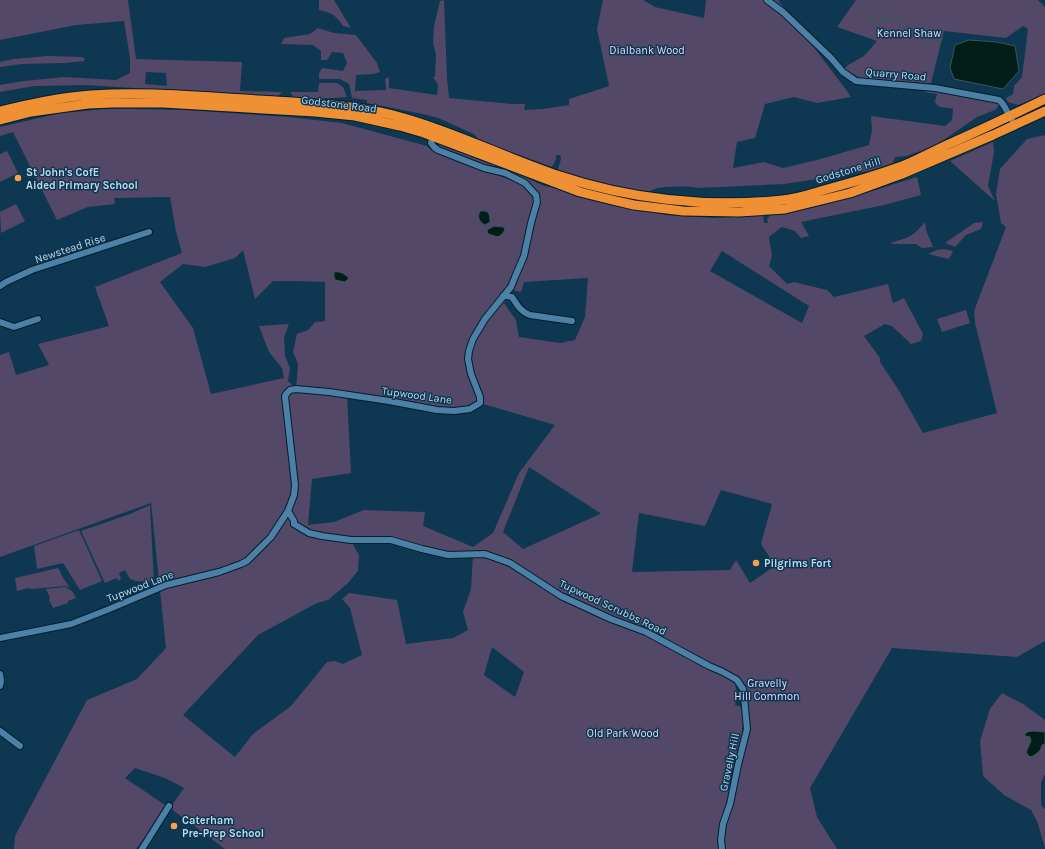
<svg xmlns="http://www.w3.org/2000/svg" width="1045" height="849" font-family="Karla,sans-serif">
	<rect width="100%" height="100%" fill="#0e3751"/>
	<path fill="#534867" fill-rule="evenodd" d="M0,0H128L136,59L242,62L240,91L282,92L277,97L87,85L34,86L0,92V85L24,81L64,77L116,80L130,73V58L124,21L76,25L0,40ZM146,72L166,73L167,86L145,84Z
		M319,0H334L351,28L343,26C336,15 332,13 319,10Z
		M444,0L447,78L449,98L512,104H525L524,110L543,109L569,105V99L609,86L597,29L603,0H643L655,7L704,18L706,0H778L844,87L851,97L817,103L794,97L765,104L755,138L737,142L733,168L764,162L783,168L817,160L869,145L872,131L871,116L945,126L952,120L953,109C945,106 941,111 935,102L937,94L923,92L935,90L999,101V105L995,110L977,117L935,146L906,156L895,157L893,163L869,171L784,184L698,188C689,186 663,186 655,189C649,191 645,193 639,193L557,172L561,159L560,155H556V159L552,167L479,140L474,134L438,118L423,114L367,103V100L352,98L349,84L340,79H319V73L322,68L343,71L347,63L343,53L332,52L327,60H321V51L313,45L281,44L284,38L310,34L318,28L334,33L356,35L377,63L380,72L373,74L356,75L355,91L386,90L385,79L389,77V88L437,95L438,85L433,77H435L436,54L433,43L434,26L440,1Z
		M856,0H1038L1045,7V94L1035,99L1018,105L1008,102L1006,98L1013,94L1014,86L1022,77L1028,29L1023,26L1006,38L944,31L931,83L922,85L860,78L844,69L848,65L864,56L877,41L837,27Z
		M48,56L82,57L85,59L84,61L65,63L22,64L0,67V62L13,59Z
		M319,83H337L343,87L347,97L317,99H295L290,92H318Z
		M106,109H136L186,110L288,117L342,123L427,146L431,150L479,169L523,184L538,196L535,188L524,180L440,148L439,144L441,142L486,159L544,186L564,189L610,203L666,215L716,218L763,215L764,223H768L767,219L772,213L794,212L856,196L917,177L921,195L884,205L801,222L809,236L801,238L795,231L782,227L769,237L772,256L769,266L787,284L794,282L827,290L834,297L888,284L893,303L904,298L923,334L921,341L911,344L892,326L885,324L864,336L880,358V362L898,389L923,433L997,413L975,323L974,311L1006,227L1001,223L996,194L1000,169L1027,139L1045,135V641L1017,657L892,648L810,788L817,817L837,849H225L170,808L184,788L165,778L135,768L125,778L168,807L136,849H14L15,836L87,700L137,679L166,648L151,503L0,557V355L9,352L16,375L49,365L38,344L109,326L95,287L182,253L176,232L170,197L114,198L115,204L88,207L57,220L13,132L0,136V127L61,113ZM243,250L255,299L273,281H298L325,282V321L315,322L308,330L297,334L293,352L298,364L296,389L288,381L290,368L285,356L284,338L289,324L259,326L269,352L282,368L284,378L211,394L193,328L160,282L183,264L205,267L235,258ZM722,251L809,306L802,323L710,271ZM588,278L585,317L575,340L560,343L519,337L516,320L504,303L513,290L521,292L524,282ZM347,395L437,410L470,409L480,403L555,425L519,473L493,533L473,547L423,526L425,512L364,510L334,522L308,525L312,479L351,473ZM529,467L600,513V514L523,549L503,532ZM721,490L772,504L761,544L775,566L750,583L736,560L730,570L632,572L639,513L705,526ZM391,540L448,555H473L471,589L463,612L468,630L453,638L406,644L397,600L349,593L342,599L350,608L362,655L343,664L335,661L327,662L291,706L253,734L235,757L183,715L258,635L317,603L328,600L347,584L358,571L359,555L351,541ZM492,647L524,672L515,697L484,675ZM742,681L748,693L749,727L739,771L737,785H730C731,768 738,751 742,733C743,725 743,717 746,708L735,705L737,692L735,685Z
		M993,142L994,152L988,186L995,201L950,161Z
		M7,151L18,173L0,182V154Z
		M16,204L25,221L1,233L0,212Z
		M925,222L926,230L933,247L922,248L916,244H894L890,243C909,237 912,238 925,222Z
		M983,222L981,229L966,235L955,247L945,243L974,223Z
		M944,249L953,251L949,259L928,254L937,250Z
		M966,310L970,323L942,332L937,319Z
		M150,505L154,582L136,581L130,579L125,570L119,573L121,579L118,581L117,578L105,583L81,531L130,514Z
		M79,530L102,581L80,590L63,563L37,569L34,546Z
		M58,568L60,571L62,576L70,588L66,586L32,589L28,588L17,591L15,578Z
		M65,587L72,591L76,598L68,601V603L53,608L49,600L50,598L46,589Z
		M1002,693L1023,704L1045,720V774L1041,782V805L1045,809V848L1037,821L1031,810L1004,795L983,776L980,741L990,709Z"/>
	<path fill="#031d19" stroke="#3b5558" d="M969,40L997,42L1015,46L1019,71L1003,89L954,79L950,68L955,45Z
		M480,211C489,210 490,214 490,222L485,225C479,221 477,218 480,211Z
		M494,226L503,227L505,228C504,233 502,234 498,237L488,234L487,230Z
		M334,272C341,271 344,274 349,278L345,282L335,280L334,276Z
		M1033,731L1045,732V744L1042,745C1041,751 1036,755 1030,757L1028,755L1026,752L1031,741L1030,737L1025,736V734L1027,732Z"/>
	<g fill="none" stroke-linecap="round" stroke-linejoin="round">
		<path stroke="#3b5558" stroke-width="1.5" d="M1035,12L1045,11
			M855,14L861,11H864C868,18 878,23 886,21L889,16C905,15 904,29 914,31C914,32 920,31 921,31L923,35L928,37H933L937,40H942"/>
		<defs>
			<path id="minor" d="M767,0L783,12L806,34L831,58L843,72L856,81L935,88L999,100C1007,106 1008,118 1016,125
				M0,286L6,282L32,270L149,232
				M503,296H507L512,297C517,305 521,312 530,315L572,321
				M0,322L14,327L38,319
				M294,524V521L288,511L294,495L295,485L285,396L287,393L290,390L296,389L329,392L389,401L437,410L454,411L470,409L480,403V397L471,374L468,359L469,351L473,339L485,319L511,287L515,277L524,256L531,223L537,202L536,195L525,183L505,173L484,168L438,150L434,147L431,143L433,136
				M294,524L309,533L322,536L351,540H391L422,549L448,555L485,554L510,563L561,596L611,619L646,632L709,666L723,672L737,680L743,689L744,696L747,729L738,765L730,804L723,824L721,840L722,849
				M0,638L71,624L107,610L166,585L219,572L241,564L247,561L271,537L288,511
				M0,674L1,681L0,686
				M0,731L20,746
				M142,849L169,806"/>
			<path id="highway" d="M0,111C30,104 60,97 91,95C147,91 203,97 259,100C307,103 357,104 404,118C457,133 506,158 557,175C628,199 707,208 782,200C796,199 810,194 824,190C850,183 877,175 902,166C919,159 935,150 951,143C983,129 1014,114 1045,99
				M0,120L31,112L88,104L114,103H163L315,112L355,116L400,126L424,133L580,192L612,200L634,205L683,211L739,212L785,209L850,193L902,174L993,135L1045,111"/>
		</defs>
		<use href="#minor" stroke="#021e2f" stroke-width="8"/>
		<use href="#highway" stroke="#021e2f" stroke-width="11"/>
		<use href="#minor" stroke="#4c81a5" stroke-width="6"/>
		<use href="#highway" stroke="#ef9034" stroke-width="9"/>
	</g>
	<g fill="#fa9f4e" stroke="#0e3751" stroke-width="1.5">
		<circle cx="18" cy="178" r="4"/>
		<circle cx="756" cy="563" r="4"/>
		<circle cx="174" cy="826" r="4"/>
	</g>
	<g text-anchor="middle" stroke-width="3" stroke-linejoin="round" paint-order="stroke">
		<g font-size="11" fill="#e2d7f8" stroke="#0e3751">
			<text x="909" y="37">Kennel Shaw</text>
			<text x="647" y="54">Dialbank Wood</text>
			<text x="767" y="687">Gravelly<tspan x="767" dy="13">Hill Common</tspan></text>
			<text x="623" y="737">Old Park Wood</text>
		</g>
		<g font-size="11" fill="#bed8ec" stroke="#0e3751">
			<text transform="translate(896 74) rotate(5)" y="4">Quarry Road</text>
			<text transform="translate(339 104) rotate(7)" y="4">Godstone Road</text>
			<text transform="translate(848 170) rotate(-17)" y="4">Godstone Hill</text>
			<text transform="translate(70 248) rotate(-18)" y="4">Newstead Rise</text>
			<text transform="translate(417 395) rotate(8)" y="4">Tupwood Lane</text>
			<text transform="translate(140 586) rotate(-21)" y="4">Tupwood Lane</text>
			<text transform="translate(613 607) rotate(25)" y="4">Tupwood Scrubbs Road</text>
			<text transform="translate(729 762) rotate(-78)" y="4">Gravelly Hill</text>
		</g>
		<g font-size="11" font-weight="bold" fill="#bed8ec" stroke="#0e3751" text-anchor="start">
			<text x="26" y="176">St John's CofE<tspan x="26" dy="13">Aided Primary School</tspan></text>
			<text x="764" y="567">Pilgrims Fort</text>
			<text x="182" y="824">Caterham<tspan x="182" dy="13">Pre-Prep School</tspan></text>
		</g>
	</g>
</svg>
